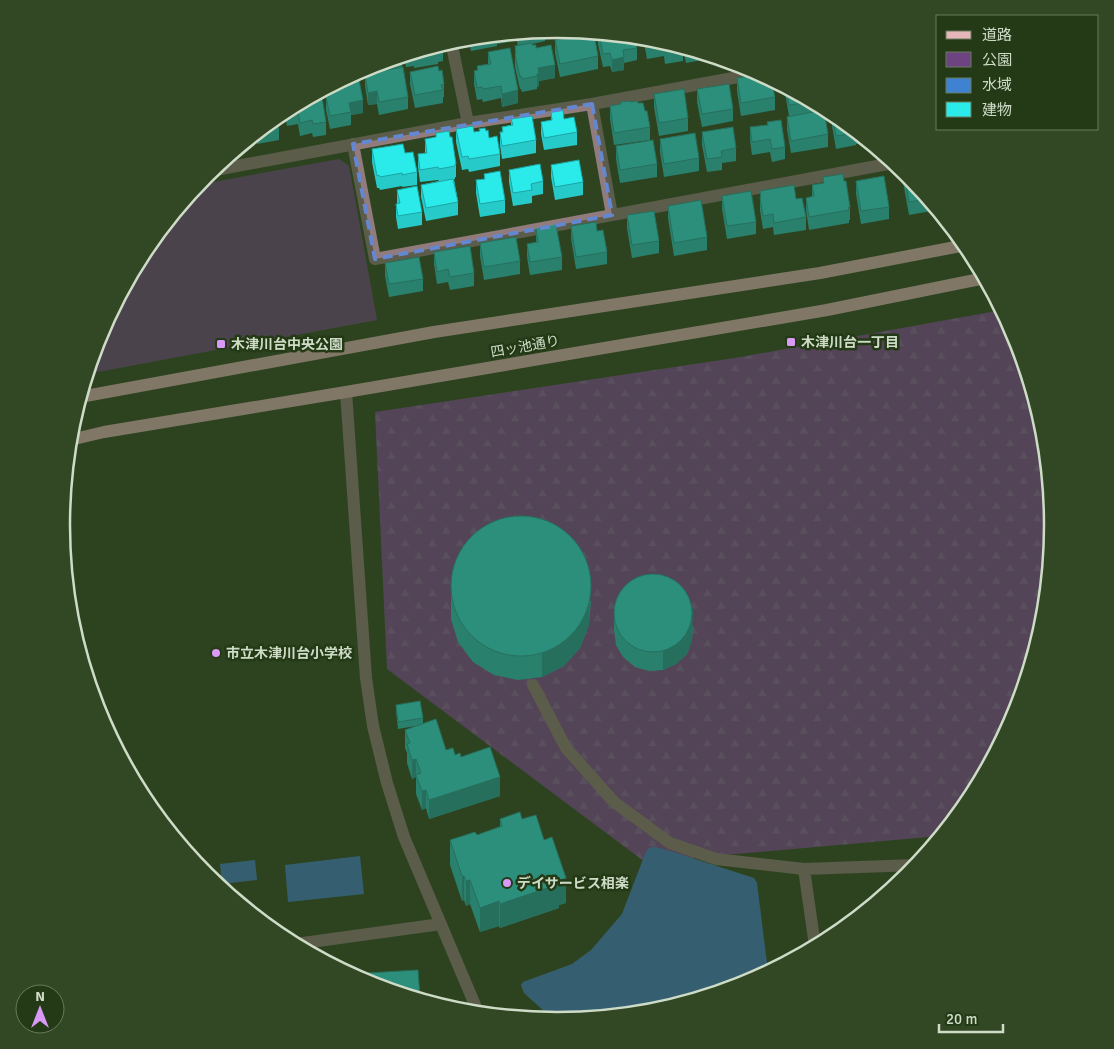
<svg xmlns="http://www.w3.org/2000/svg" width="1114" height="1049" font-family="Signika,'Noto Sans JP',sans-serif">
	<defs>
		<pattern id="forest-firs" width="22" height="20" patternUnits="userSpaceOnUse" patternTransform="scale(1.25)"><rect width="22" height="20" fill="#804699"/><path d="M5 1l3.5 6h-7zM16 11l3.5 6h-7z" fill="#9160a6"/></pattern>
	</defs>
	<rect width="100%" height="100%" fill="#2e4420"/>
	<path fill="#6d4481" d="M339,159L349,166L377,320L87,374L99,335L145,249L197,185Z"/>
	<path fill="url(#forest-firs)" d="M1002,310L1015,335L1043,428L1053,525L1043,621L1015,714L969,800L940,836L645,862L387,669L375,412L741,357Z"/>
	<path fill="#3f82d2" d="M652,847H655L670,851L754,878L757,883L768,971L746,983L653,1011L554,1020L524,993L521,985L523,982L572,964L591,950L622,914L645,854L648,849Z
		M360,856L364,894L288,902L285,865Z
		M255,860L257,880L222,884L220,864Z"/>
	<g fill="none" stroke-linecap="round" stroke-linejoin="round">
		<path stroke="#927b7c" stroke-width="12" d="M451,41L468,123
			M592,104L612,215
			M353,144L375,259L893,163V162
			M210,171L468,123L592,104L760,73
			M346,392L366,678L373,726L387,783L404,837L478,1012
			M533,685L566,748L614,802L670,843L716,859L804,869L916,865
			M804,869L815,946
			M296,944L441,924"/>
		<path stroke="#e6b7ba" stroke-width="12" d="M80,397L434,332L820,273L966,245
			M70,440L104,432L346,392L827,310L985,278"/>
	</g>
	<path fill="#25cac9" d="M545,30V41L532,44V45L536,48L555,78L539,81V86L537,87V89L522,92L521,89H520L515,67V46H518L515,33Z
		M598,33L637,48V60L624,63V70L612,72L610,66L603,67L598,44Z
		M509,34V42L497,44V46L471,51L468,38Z
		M643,37L654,38L702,53V60L686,63L683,49V61L665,64L664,56L647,59Z
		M555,40L598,56V69L560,77L555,53Z
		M443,44V61L438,62V64L414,68V66L406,67L404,55Z
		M488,52L518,103L502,107L501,98L483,102L482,99L477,100L474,84V71L477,70V66L488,64Z
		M402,56V67L408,97V109L379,115L377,104L368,105L365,86V78H364L362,69L368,66Z
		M359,71V77L363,113L351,115V125L330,129L326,110V89Z
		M439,71L444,84V97H443V103L415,108L410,84V72Z
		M737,78L775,97V110L741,116L737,91Z
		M785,87L821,106V111L828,134V147L791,153L787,129V117L789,116L785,93Z
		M697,89L733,109V121L702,127L697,102Z
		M321,91L326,122V135L313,137L312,133L300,136L298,124L287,126L284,111Z
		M654,94L688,118V131L659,136L654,107Z
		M630,102L638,103L645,111L650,127V140L614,145L610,119V106Z
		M551,112L564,119L577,132V145L544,150L541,134V122L551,120Z
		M832,113H833L865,139V143L856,144V145L836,149L832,126Z
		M277,116L279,127V140L257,144V142L245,144V142Z
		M511,119L536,140V153L502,159L500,145V132H502V127L511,125Z
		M767,122L785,147V159L772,162L770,152L752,155L750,140V127L767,125Z
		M456,129L474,132L486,131L489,138L500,154V166L469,172L468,169L462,170L456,142Z
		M702,132L736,148V161L722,163V170L707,172L702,145Z
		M436,133L456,164V177H455V179H454L458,202V215L426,221L421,197V185L439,181L438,180L420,182L418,167V154L425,153V139L436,137Z
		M660,139L699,158V171L664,177L660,152Z
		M616,146L657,164V177L620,183L616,159Z
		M372,149L405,153L417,172V185L402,187V186L380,190L379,188H377L372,162Z
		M551,165L583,182V195L555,200L551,177Z
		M509,170L543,181V194L532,196V203L513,206L509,182Z
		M902,170L908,174L937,210L909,215L902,176Z
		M484,174L505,200V213L480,217L476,193V180L484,179Z
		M823,177L844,181L850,207V220H849V223L809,230L806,210V198L812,197V185L823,183Z
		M856,181L889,207V219L861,224L856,194Z
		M397,190L422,212V225L398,229L396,217V204H397Z
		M760,191L796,199L806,217V230L774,235L773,227L763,229L760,210Z
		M722,196L756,222V234L727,239L722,209Z
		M668,206L707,237V250L674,256L668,218Z
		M627,215L659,241V253L632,258L627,228Z
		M571,226L597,231L607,252V264L576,269L571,238Z
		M536,229L562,257V270L530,275L527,257V244L536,242Z
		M480,243L520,261V274L484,280L480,256Z
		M434,252L474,273V286L450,290L448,282L437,284L434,264Z
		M385,263L423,279V291L389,297L385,276Z
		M451,595L591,601L589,625L580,648L564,666L542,677L518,680L494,675L473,662L458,642L451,619Z
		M614,612L693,626L692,640L687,654L676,664L663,670L649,671L635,667L623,657L616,645L614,630Z
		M396,705L423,718V724L446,750L461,757L500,796L429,819L426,808L422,810L416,794V777L412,779L407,763V753L405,748V730L415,726L398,729L396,711Z
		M500,819H522L566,903L559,905V908L500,928L499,926L480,932L470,904L466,906L464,900L462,901L450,865V840L477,835L500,827Z"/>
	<path fill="#1ea4a4" d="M624,57V70L612,72V60Z
		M555,65V78L539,81V86L537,87V74L538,68Z
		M518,90V103L502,107V94Z
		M377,91V104L368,105V93Z
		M363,100V113L351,115L349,103Z
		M591,576L589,625L580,648L564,666L542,677V652Z
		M693,607L692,640L687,654L676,664L663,670V651Z
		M416,759V777L412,779V760Z
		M500,777V796L429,819V800Z
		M426,790V808L422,810V791Z
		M462,876H464V900L462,901Z
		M566,878V903L559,905V908L500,928V904Z
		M470,880V904L466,906V881Z
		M499,901V926L480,932V908Z"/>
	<path fill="#2bebea" stroke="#1ea4a4" d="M594,33L598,56L560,64L555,40Z
		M599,33L635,36L637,48L623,50L624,57L612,60L610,53L603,54Z
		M485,36L471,39L470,37Z
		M646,38H654L683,47V48L665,52L664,43L647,46Z
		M532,43V45H536V48L551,45L555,65L538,68L539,73L537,74V76L522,79L521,76L520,77L515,54H516L515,46Z
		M443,44V48L437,49L438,51L414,55V53L407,54Z
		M510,48L518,90L502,94L501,86L483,89L482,87L477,88L474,71L478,70L477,66L491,64L488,52Z
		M438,66L439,71L442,70L444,84L441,85L443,90L415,95L410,72Z
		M403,67L408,97L379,102L377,91L368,93L365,74Z
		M358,75L363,100L349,103L351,112L330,116L326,97L329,96L327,88L348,77Z
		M755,75L756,81L769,78L771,80L775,97L741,103L737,78Z
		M729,84L733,109L702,114L697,89Z
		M786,88L812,102L789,105Z
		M684,89L688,118L659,123L654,94Z
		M321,91L326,122L313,124L312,120L300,123L298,112L287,114L286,110Z
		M629,101L630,102L637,101L638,103H643L645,111H647L650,127L614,133L610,106L621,104L620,102Z
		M563,110L564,119L574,117L577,132L544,138L541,122L552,120L551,112Z
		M824,110L828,134L791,141L787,117Z
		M832,113H833L856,131V133L836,136Z
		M277,116L279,127L259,131Z
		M532,116L536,140L502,146L500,132H503L502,127L513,125L511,119Z
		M781,120L785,147L772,149L770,139L752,142L750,127L768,125L767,122Z
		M473,126L474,132L480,131L479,129L485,128L486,131L488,130L489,138L497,136L500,154L469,159L468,156L462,157L456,129Z
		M733,127L736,148L721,151L722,157L707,159L702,132Z
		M449,131L450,137H452L456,164H455V166L439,169L438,167L420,170L418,154L427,153L425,139L436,137V133Z
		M695,133L699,158L664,164L660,139Z
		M653,140L657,164L620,170L616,146Z
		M403,144L405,153L413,152L417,172L402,175V173L380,177L379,175L377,176L372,149Z
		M579,160L583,182L555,187L551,165Z
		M540,164L543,181L531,184L532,190L513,193L509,170Z
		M500,171L505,200L480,204L476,180L485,179L484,174Z
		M904,171L908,174L928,199L909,202Z
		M843,174L844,181H846L850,207H848L849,210L809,217L806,198L814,196L812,185L824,183L823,177Z
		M884,176L889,207L861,211L856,181Z
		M453,179L458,202L426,208L421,185Z
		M794,185L796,199L802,198L806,217L774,223L773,214L763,216L760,197H761L760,191Z
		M417,186L422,212L398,216L396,204L400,203L397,190Z
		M751,191L756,222L727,226L722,196Z
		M701,200L707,237L674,243L668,206Z
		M654,211L659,241L632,245L627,215Z
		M596,222L597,231L603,230L607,252L576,257L571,226Z
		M556,225L562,257L530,262L527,244L538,242L536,229Z
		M516,237L520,261L484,267L480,243Z
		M470,246L474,273L450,277L448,269L437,272L434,252Z
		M419,257L423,279L389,284L385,263Z
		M451 586a70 70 0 1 1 140 0a70 70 0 1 1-140 0Z
		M614 613a39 39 0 1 1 78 0a39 39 0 1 1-78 0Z
		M420,701L423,718L398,722L396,705Z
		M436,719L446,750L453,748L455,755L460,753L461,757L490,747L500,777L429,800L426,790L422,791L416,775L421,773L416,759L412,760L407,744L410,743L405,730Z
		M520,812L522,819L536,815L544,840L552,837L566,878L557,881L559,884L500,904L499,901L480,908L470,880L466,881L464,876H462L450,840L475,832L477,835L502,826L500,819Z
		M418,970L420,998L367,982L351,974Z"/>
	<path d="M0 0H1114V1049H0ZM592,104L612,215L375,259L353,144Z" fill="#2e4420" fill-opacity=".55" fill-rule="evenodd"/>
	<path fill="none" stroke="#6487d1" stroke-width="4" stroke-dasharray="10 6" stroke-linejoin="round" d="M592,104L612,215L375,259L353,144Z"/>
	<g fill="#d99af7" stroke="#243a16" stroke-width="2">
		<rect x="786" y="337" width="10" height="10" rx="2.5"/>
		<rect x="216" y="339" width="10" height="10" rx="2.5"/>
		<circle cx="216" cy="653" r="5"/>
		<circle cx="507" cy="883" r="5"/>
	</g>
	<g text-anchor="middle" stroke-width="5" stroke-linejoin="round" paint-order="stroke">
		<g font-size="14" font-weight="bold" fill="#cedcc7" stroke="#243a16" text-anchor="start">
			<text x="801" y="347">木津川台一丁目</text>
			<text x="231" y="349">木津川台中央公園</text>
			<text x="226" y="658">市立木津川台小学校</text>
			<text x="517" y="888">デイサービス相楽</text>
		</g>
		<g font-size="14" fill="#cedcc7" stroke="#243a16">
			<text transform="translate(525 346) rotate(-10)" y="5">四ッ池通り</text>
		</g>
	</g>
	<path d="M0 0H1114V1049H0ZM70 525a487 487 0 1 1 974 0a487 487 0 1 1-974 0Z" fill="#324724" fill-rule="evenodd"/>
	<path fill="none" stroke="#cedcc7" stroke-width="2.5" d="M70 525a487 487 0 1 1 974 0a487 487 0 1 1-974 0Z"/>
	<rect x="936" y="15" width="162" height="115" fill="#243a16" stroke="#687b5d"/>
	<rect x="946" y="31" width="25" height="8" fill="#e6b7ba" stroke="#687b5d"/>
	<text x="982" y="40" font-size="15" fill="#cedcc7">道路</text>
	<rect x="946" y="52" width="25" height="15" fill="#6d4481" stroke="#687b5d"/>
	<text x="982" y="65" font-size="15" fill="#cedcc7">公園</text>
	<rect x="946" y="78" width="25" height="15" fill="#3f82d2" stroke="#687b5d"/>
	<text x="982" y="90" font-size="15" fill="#cedcc7">水域</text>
	<rect x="946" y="102" width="25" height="15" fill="#2bebea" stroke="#687b5d"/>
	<text x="982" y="115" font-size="15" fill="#cedcc7">建物</text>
	<g transform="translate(40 1009)"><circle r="24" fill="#243a16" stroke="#687b5d"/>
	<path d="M0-4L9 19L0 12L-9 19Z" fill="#d99af7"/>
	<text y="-8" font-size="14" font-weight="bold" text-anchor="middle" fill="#cedcc7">N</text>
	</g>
	<path d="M939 1024v8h64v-8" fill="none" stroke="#cedcc7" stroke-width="2.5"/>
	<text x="946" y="1024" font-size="15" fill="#cedcc7" stroke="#243a16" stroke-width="4" paint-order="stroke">20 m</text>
</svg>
